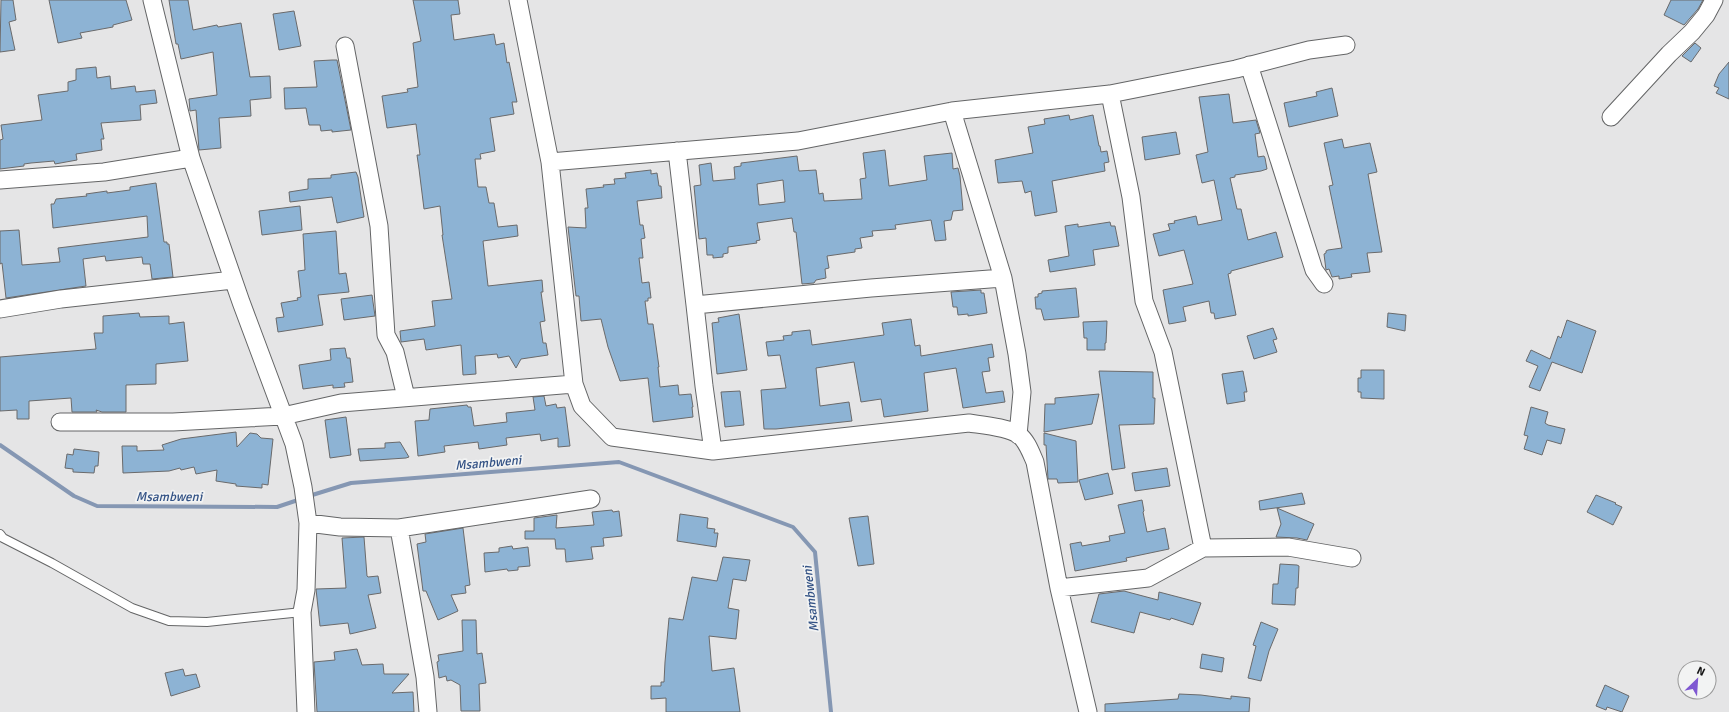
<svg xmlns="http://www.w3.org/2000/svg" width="1729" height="712" font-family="Signika,sans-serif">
	<rect width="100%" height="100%" fill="#e5e5e6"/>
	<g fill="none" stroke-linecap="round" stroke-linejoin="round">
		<path stroke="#8597b3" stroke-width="4" d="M0,445L74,496L97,506L277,507L301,499
			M309,496L351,483L619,462L793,527L815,552L831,712"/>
	</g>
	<path fill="#8db3d4" stroke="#6a6a6b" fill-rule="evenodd" d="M1,0H13L16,20L9,22L15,50L0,52Z
		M49,0H126L132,20L113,25V27L80,33L82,38L58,43Z
		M169,0H188L193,30L217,25L218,27L241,23L250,77L270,76L271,98L250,100L251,116L219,118L221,148L199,150L196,110L190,111L189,99L217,95L213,52L181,59L178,44H176Z
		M413,0H458L460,14L451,15L454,40L494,34L496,45L504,43L507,63L509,62L517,102H512L514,114L490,118L495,151L480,154L481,159H475L478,187H486L489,203H494L498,227L517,225L518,236L483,241L488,286L542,280L543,292H541L545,321L540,322L543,343H546L548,355L521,359L516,368L509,356L498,358L497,354L475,356L476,374L463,375L461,345L426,350L424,339L401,342L400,331L435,326L432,301L452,299L442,235H443L440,206L424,209L419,169L417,155H420L416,124L387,128L382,96L408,92L407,89L418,87L413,43L421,41Z
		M1671,0H1703L1698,9L1684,25L1664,15Z
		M294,11L301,46L279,50L273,14Z
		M1695,43L1701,48L1691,62L1682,56Z
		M332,60H337L351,130L332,132V130L321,131L320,125H309L306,108L285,109L284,88L317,87L314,61Z
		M1729,62V99L1716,93L1719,88L1714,86L1719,74Z
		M96,67L97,78L110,76L111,89L135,86L136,92L155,90L157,103L140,105L141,120L101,123L104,139H101L102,150L76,154L77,160L55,164L54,161L31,163L24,164V166L0,169V140L3,139L1,125L42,120L38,95L68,91V82L76,80V69Z
		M1332,88L1338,116L1289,127L1284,103L1317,96L1316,92Z
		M1229,94L1233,123L1256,120L1260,133L1255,134L1258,157L1264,156L1265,158L1267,169L1261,171L1235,175V177L1230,178L1237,209H1241L1248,240L1276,232L1283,257L1231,271V273L1228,274L1236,315L1215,319L1214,313H1211L1209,301L1183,307L1186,321L1169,324L1163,290L1193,284L1184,250L1159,256L1153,234L1170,230L1168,224L1175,223L1174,221L1196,216L1198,225L1222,220L1214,180L1202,183L1196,155L1208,152L1199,97Z
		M1069,115L1070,120L1093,115L1099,146H1100L1101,152L1107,151L1109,162L1104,163L1105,171L1052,181L1057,212L1035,216L1031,191L1025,193L1022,181L998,183L995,160L1033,153L1028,127L1045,124L1044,119Z
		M1176,132L1180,154L1145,160L1142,137Z
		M1342,139L1344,148L1370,143L1377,172L1368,174L1382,252L1367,253L1370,272L1351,274L1352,277L1339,279V276L1332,277L1329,269L1326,270L1324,254L1326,253V251L1328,250L1342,248L1329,186L1333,185L1324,143Z
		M885,150L889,186L927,180L924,156L952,153L953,169L958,168L960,176L963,210L953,211L951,220L944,221L946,240L935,241L931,220L895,225L896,229L872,231L873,236L860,238L862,248L855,249V252L827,256L829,268L825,269L826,278L816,280L814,283L802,284L796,232H794L792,218L757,223L760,240L756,241L757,243L728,247V253L723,254V257L713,258V255H707L706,238L699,239L694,186L701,185L699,165L711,163L713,181L735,179L734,167L741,166V163L797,156L799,171L816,170L819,194L823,193L824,201L862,199L860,179L866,178L863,153ZM783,180L785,202L759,205L757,184Z
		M651,170V174L657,173L659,186H661L662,198L637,201L640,225H643L645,238L641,239L643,258H639L642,283L649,282L651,298H648V301H645L648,324H653L659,367H658L660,387L678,385L679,395L691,394L693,407H692L693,417L653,422L648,378L620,381L608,347L601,319L581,321L579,296H576L568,227L586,228L585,208H588L586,189L604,187L603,185L615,184L614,179L626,178L625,173Z
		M356,172L358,177L364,217L337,223L332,197L290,202L289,192L308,189V179L331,178V175Z
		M156,183L164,242H167V244H169L173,277L152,279L150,264H143L142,257L106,261L105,256L83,259L86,286L6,298L2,263L0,264V231L19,230L22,265L60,262L58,248L148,237L147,216L53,228L51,204H54L56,199L87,196L86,194L107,191V193L130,190V187Z
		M300,206L302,230L262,235L259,211Z
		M1110,222L1111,226H1115L1119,246L1093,250L1095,265L1050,272L1048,260L1069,256L1065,226L1078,224V227Z
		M336,231L339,274L346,273L349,292L318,295L323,325L278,332L276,318L284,317L281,303L298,300L297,298L301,297L298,271L305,270L303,234Z
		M1076,288L1079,317L1044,320L1041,309H1036L1035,297H1038V294L1042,293V291Z
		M981,290V293H984L987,313L968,316V314L958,315L957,307H953L951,292Z
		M372,295L375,316L344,320L341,299Z
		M139,313L140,317L169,316V324L184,322L188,361L156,364V384L126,385V412H102L96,410L97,412H72L71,398L29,401V419H17V410L0,411V357L96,349L94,333H103V316Z
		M1388,313L1406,315L1405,331L1387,327Z
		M739,314L747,370L717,374L712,323L719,322L718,318Z
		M911,319L915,346L920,345L921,356L992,344L994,357L988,358L990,371L982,372L986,393L1003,391L1005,402L963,408L956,368L924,373L928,411L884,417L881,399L861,402L854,362L816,368L820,406L849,402L852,421L776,429H764L761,390L786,388L780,355L768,356L766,342L784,340L783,336L792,335V332L810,330L812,345L884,335L882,323Z
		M1567,320L1596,331L1582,373L1552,362L1540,391L1529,387L1538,366L1526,361L1531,350L1550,359L1558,336L1561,338Z
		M1107,321L1106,343H1105V350H1087V338H1084L1083,322Z
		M1273,328L1277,339L1273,340L1277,352L1254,359L1247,336Z
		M345,348L347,358H350L353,382L344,383L345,387L333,388V385L303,389L299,365L331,360L330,349Z
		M1361,370H1384V399L1361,398V392H1358V378H1361Z
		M1099,371L1153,372V398H1155L1154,424L1119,425L1125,468L1112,470Z
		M1243,371L1247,392H1244L1245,401L1227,404L1222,374Z
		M740,391L744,425L725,427L721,392Z
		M1099,394L1092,424L1044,432L1045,404H1055V398Z
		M544,396L546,406L556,404L557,408L565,407L570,446L558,447V438L541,441L540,434L506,438L507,445L479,449L478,442L444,446L445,452L418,456L415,421L429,420L430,409L467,405L468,407H471L474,426L507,422L506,413L535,410L533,397Z
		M1531,407L1548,412L1545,423L1548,425L1565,429L1561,444L1547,440L1542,455L1524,449L1528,436L1524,435Z
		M346,417L351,455L330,458L325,420Z
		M236,432L237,447L250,433L257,434L261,438L273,439L268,485L262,484V488L236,486V484L216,481L217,470L196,474L194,467L181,470L180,468L169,471L123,473L122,446H137V451L164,450L162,445L181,439Z
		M1044,433L1076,441L1078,482L1058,483L1057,479H1048L1046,445H1044Z
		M400,442L409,457L406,458L360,461L358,449L385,448V443Z
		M74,449L99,452L98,466H95L94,473L73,472V469L65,468L67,454L73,455Z
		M1167,468L1170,486L1135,491L1132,473Z
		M1108,473L1113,494L1085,500L1079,480Z
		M1302,493L1305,504L1260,510L1259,501Z
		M1596,495L1616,503L1615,504L1622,507L1613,525L1587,512Z
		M1142,500L1144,511L1143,512L1147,532L1165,528L1169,549L1126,558L1127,561L1075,571L1070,544L1081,542L1082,546L1110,541L1109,536L1125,533L1118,505Z
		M1277,508L1314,524L1307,540L1297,538L1276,537L1281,524Z
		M612,510L613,512L619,511L622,536L603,538L604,546L591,547L593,559L566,562L565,549H556L555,539H525V531H534V518L557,515L556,528L594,525L592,512Z
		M680,514L708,518L707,528L715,529L714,533H718L716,547L677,541Z
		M868,516L874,564L858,566L849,518Z
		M463,528L470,585L465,586L466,593L451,595L458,611L438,620L426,591H423L417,544L426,542L425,534Z
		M364,537L367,576L368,577L378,576L381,593L368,595L376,628L350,634L348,623L320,626L316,589L346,588L342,538Z
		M512,546L513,549L528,547L530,566L518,567V570L508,571L507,569L485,572L484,553L499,552V548Z
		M723,557L750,560L746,581L733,579L728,608L739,610L736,639L709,636L712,671L734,668L740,712H666V698L651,699V686H661V682H664L665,662L669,618L683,620L692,577L717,581Z
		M1280,564L1297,565L1299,566L1298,588H1296L1295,605L1272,604L1273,584H1278Z
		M1124,591L1158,600L1159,592L1201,603L1193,625L1171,618L1170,620L1140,612L1134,633L1091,622L1099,594Z
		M462,620H476L477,654L482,653L486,683L479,684L480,711H461L460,685L451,680L447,681L446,676L439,678L437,662L439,661L438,655L463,651Z
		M1261,622L1278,629L1269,651L1261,681L1248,678L1256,646L1253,645Z
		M357,649L362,665L383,664L384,674H409L392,693L413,692L414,712H317L314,662L335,660L334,652Z
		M1202,654L1224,658L1222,672L1200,668Z
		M183,669L185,676L196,674L200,687L171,696L165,673Z
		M1605,685L1629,696L1622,712L1607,707L1606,710L1596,706Z
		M1179,694L1201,695L1231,699V696L1250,698L1249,712H1105V704L1178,699Z"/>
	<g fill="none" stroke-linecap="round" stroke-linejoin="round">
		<defs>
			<path id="lane" d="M0,534L3,538L52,563L132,608L169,621L207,622L302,612"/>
			<path id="street" d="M152,0L191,158L241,302L294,444L303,487L308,523L306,590L302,612L306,712
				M518,0L550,162L574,384L582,406L612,437L713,451L969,423C982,425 1008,427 1019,435C1027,441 1031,453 1035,462L1059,588L1088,712
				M345,46L379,226L386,335L395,352L406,397
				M1249,65L1314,270L1324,284
				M952,111L1003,278L1017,354L1022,392L1018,435
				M1611,117L1669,54L1692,32L1706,15L1714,0
				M677,151L695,305
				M550,162L798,141L952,111L1110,94L1236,69L1309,50L1346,45
				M0,180L104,172L191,158
				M0,309L61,299L233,280
				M60,422H173L283,416L341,403L574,384
				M713,451L704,386L695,305L871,288L1003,278
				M308,523L340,527L399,528L425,677L428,712
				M399,528L591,499
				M1203,548L1288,547L1352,558
				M1059,588L1148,578L1203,548L1163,352L1144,301L1131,197L1110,94"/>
		</defs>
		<use href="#lane" stroke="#646566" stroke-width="10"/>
		<use href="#street" stroke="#646566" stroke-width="19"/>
		<use href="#lane" stroke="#fff" stroke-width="8"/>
		<use href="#street" stroke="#fff" stroke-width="17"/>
	</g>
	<g text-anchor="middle" stroke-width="3.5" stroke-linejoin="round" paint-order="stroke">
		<g font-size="13" font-style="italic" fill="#335285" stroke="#f2f3f3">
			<text transform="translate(488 462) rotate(-5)" y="5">Msambweni</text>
			<text x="169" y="501">Msambweni</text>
			<text transform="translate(810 599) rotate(-96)" y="5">Msambweni</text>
		</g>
	</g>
	<g transform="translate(1697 680) rotate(25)"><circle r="19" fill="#f2f3f3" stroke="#999999"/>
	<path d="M0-3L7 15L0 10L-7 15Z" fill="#7f58d2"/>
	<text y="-6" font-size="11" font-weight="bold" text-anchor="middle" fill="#131313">N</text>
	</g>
</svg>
